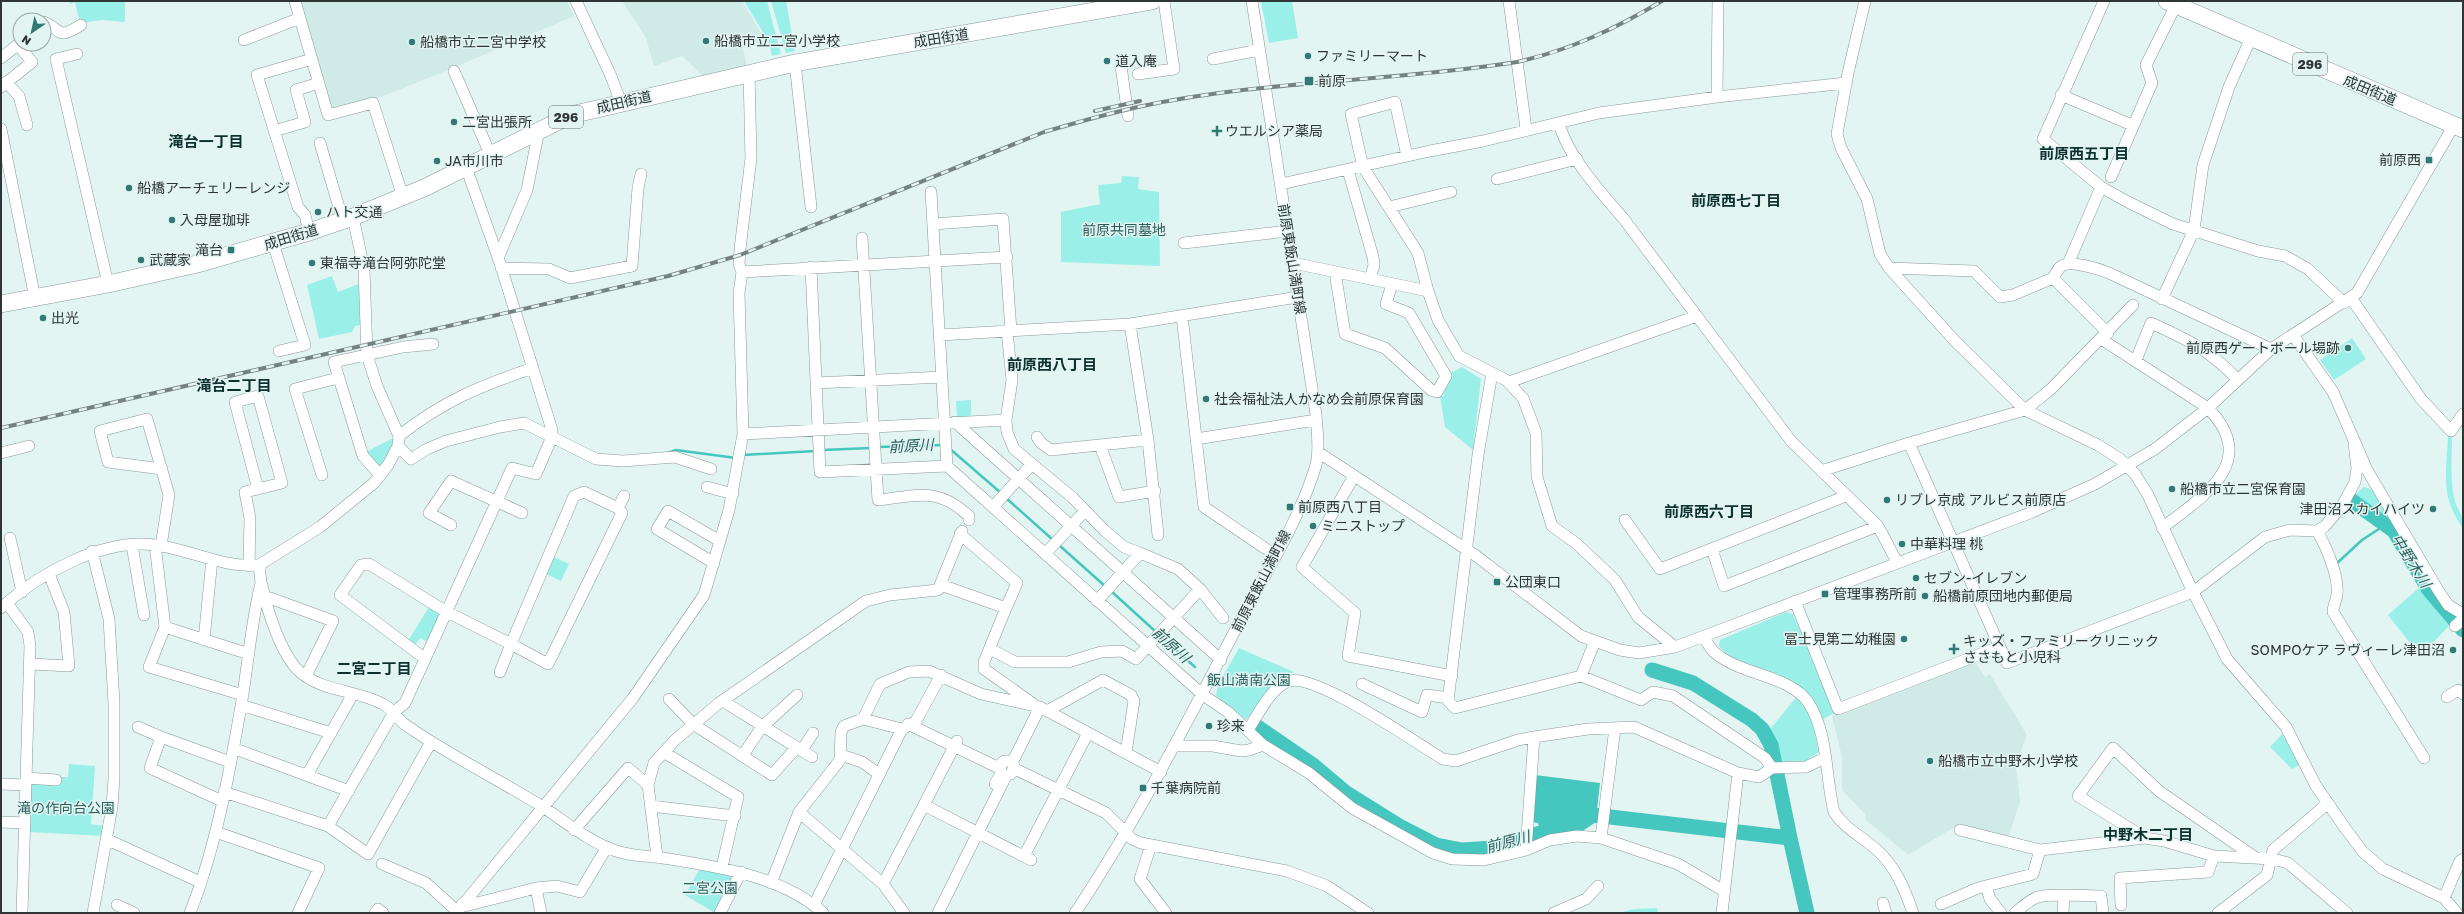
<svg xmlns="http://www.w3.org/2000/svg" width="2464" height="914" font-family="'Golos Text','Noto Sans JP',sans-serif">
	<rect width="100%" height="100%" fill="#e3f5f3"/>
	<path fill="#cfeae7" d="M298,1H567L574,16L453,68L371,101L331,111Z
		M622,1H742L767,43L743,48L747,67L704,77L682,56L654,66L646,38Z
		M1975,661L1985,677L1990,674L2027,735L2016,765L2020,802L2008,838L1958,825L1908,855L1866,820L1865,814L1842,790V757L1832,716Z"/>
	<path fill="#9befe9" d="M68,1H125V22L102,20L80,23L75,2L70,4Z
		M744,1H767L781,54L772,56L769,42Z
		M771,1H786L795,51L786,53Z
		M1261,1H1292L1298,38L1269,43Z
		M1122,176L1139,177L1138,189L1159,192L1160,266L1061,262V212L1100,204L1098,185L1121,183Z
		M332,276L338,292L359,284L360,325L355,326L352,332L319,339L307,285Z
		M2352,338L2366,359L2334,380L2320,360Z
		M1462,367L1481,379L1473,450L1445,427L1440,396H1443L1449,374Z
		M971,400V414L968,419L957,418L956,401Z
		M2448,434L2452,438C2452,457 2450,478 2454,497C2457,512 2463,511 2463,528C2439,496 2447,472 2448,434Z
		M395,437L393,447L381,469L364,453Z
		M2364,487L2373,490L2397,530L2352,497Z
		M552,556L569,564L561,581L544,573Z
		M2421,586L2433,603L2452,623L2420,656L2388,615Z
		M429,607L440,615L428,642L420,638L415,645L408,641Z
		M1786,612L1793,614L1834,713L1813,725L1819,752L1804,762L1777,763L1773,745L1767,733L1803,689C1783,680 1730,663 1719,646L1720,640Z
		M1239,648L1294,672L1284,676L1246,720L1216,696L1218,685Z
		M2282,734L2301,764L2292,769L2270,747Z
		M69,764L95,766L91,824L105,826L104,836L27,832L29,783L59,777H68Z
		M700,868L737,875L715,913L685,895Z
		M1657,908L1658,913H1619L1634,909Z"/>
	<path fill="#45c6bf" d="M1535,775L1600,783L1597,810L1586,812L1569,824L1540,830L1538,823L1531,822Z"/>
	<g fill="none" stroke-linecap="round" stroke-linejoin="round">
		<path stroke="#45c6bf" stroke-width="2.5" d="M878,447L943,445
			M949,448L1001,493
			M822,450L871,448
			M668,453L676,450L736,458
			M743,455L815,451
			M1006,498L1053,540
			M1059,545L1106,587
			M2335,565L2362,540L2385,525
			M1111,591L1156,632
			M1161,637L1195,667"/>
		<path stroke="#45c6bf" stroke-width="15" d="M2351,500L2394,531L2429,590L2463,630
			M1652,670L1693,683L1752,720L1762,729L1771,745L1790,838
			M1256,726L1313,765L1345,792L1401,827L1436,845L1462,850L1493,848L1550,830L1575,827L1593,815L1790,838L1807,913"/>
		<defs>
			<path id="minor" d="M295,1L328,115L373,103L403,197
				M576,1L611,76L621,103
				M1509,1L1526,129
				M1865,1L1848,73L1837,134L1841,148L1867,199L1880,254L1889,268L1954,340L2025,410L2098,445L2120,459L2135,474L2148,495L2193,592L2227,659L2286,727L2316,786L2345,828L2363,852L2383,869L2444,898L2457,913
				M2104,1L2043,139L2101,187L2128,202L2173,224L2258,251L2285,256L2308,269L2344,303
				M44,22C64,31 56,40 81,25
				M244,40L300,18
				M77,54L56,59L108,284
				M1,58L20,43
				M1213,59L1259,50
				M795,63L811,207
				M1121,66L1128,116
				M454,71L490,154
				M1138,74L1174,69L1164,1
				M6,82L19,96L27,125
				M1,87L32,62L18,45
				M2061,95L2132,125
				M1717,97L1718,1
				M1559,123C1567,155 1601,193 1623,218L1791,441L1878,526L1897,562
				M1,129L35,298
				M274,131L305,122L296,90L319,83
				M320,143L343,221
				M1407,156L1395,102L1351,114L1363,167L1418,253L1428,291
				M1348,170L1373,257L1374,265L1370,279
				M2111,177L2152,83L2146,65L2176,5
				M1497,179L1577,159
				M1281,184L1430,151L1483,141L1599,113L1717,97L1846,83
				M931,192L947,466
				M1389,207L1451,192
				M933,224L1003,219L1011,331
				M309,232L305,215L298,207L257,75L312,59
				M862,238L878,500C917,496 937,486 969,516V520
				M273,243L305,345L279,351
				M1184,243L1288,231
				M498,258L527,190L539,130
				M1293,263L1428,291L1438,320L1459,356L1506,380L1523,398L1536,433L1537,477L1552,526L1577,544L1615,580L1638,617L1675,647
				M2068,264L2101,187
				M811,267L820,472L947,466L1203,695L1228,712L1263,745L1309,773L1352,808L1433,853L1452,859L1484,860L1526,850L1550,840L1577,836L1601,838L1678,864L1724,891
				M501,268L549,269L570,278L632,266L638,188L641,174
				M1889,268L1974,271L2000,297L2013,295L2053,278L2108,333
				M742,272L1007,257
				M1335,272L1345,334L1385,348L1431,390L1437,392L1446,376L1409,313L1386,304L1392,284
				M2053,278C2055,274 2058,270 2060,267C2069,259 2099,269 2109,273L2271,349
				M2351,298L2421,399L2451,431L2463,414
				M2162,299L2194,230L2203,165L2229,87L2251,38
				M1182,316L1204,507L1275,555
				M1130,324L1148,440L1158,535
				M1007,331L1012,380L1006,420L1007,432L1014,449L1073,498L1104,530L1124,547L1140,553
				M940,335L1130,324L1298,297
				M2293,335L2333,392L2367,470L2438,590L2448,605L2463,614
				M2101,339L2208,408C2260,462 2205,495 2162,528
				M2136,360L2151,323C2188,340 2210,350 2238,380
				M1492,373L1478,455L1448,701L1455,708L1581,676L1641,700L1653,692L1673,696L1765,758L1772,768
				M1509,382L1697,316
				M816,383L942,377
				M955,422L1221,660
				M743,434L1006,420
				M399,436C443,401 480,386 533,368
				M1037,437L1041,443L1051,450L1148,440
				M1196,439L1316,420
				M1909,443L2007,663L2193,592L2265,537L2290,530L2317,531L2325,526L2342,506L2355,482L2357,468L2354,443
				M1100,445L1119,497L1155,491
				M398,446L411,459L427,449L446,441L500,427L524,423L596,459L623,461L675,457L711,469
				M1318,452L1475,555L1581,636L1620,650L1639,653L1675,647L2030,513L2095,484L2155,449L2208,408L2271,349L2357,293L2454,125
				M1,453L29,446
				M1821,471L1909,443L2025,410L2051,389L2133,305
				M322,475L295,389L338,378
				M380,475L363,456L334,362L403,347L433,344
				M1354,476L1302,567L1355,613L1348,656L1452,676
				M707,487L733,494
				M993,507L1032,464
				M618,508L624,496
				M1625,520L1660,569L1846,496
				M451,525L429,513L451,481L522,513
				M2317,531C2326,546 2339,576 2337,594C2337,600 2333,605 2333,612L2424,758
				M960,534L1017,583L1006,608
				M10,538L22,592
				M132,545L144,615
				M155,545L165,627L149,667L243,695
				M161,546L169,495L147,419L100,431L108,462L162,469
				M1712,549L1724,586L1878,526
				M92,551L109,619L114,703V778L112,807L93,913
				M1045,554L1085,511
				M714,563L657,529L668,511L720,541
				M249,566L250,518L245,492L282,483L258,396L235,402L258,489
				M262,585C267,610 281,655 300,672C323,692 357,690 383,704C391,708 394,714 400,720C404,725 411,728 416,732C457,759 501,781 543,807C567,823 588,841 616,851C631,856 647,856 663,858C715,866 783,876 823,913
				M941,585L1006,608L984,662V669L1032,703
				M260,600L270,598L333,621L306,676
				M1097,601L1140,553L1178,569L1200,589L1223,618
				M1795,601L1838,709L1999,647
				M7,603L28,632L30,646L22,913
				M1,608C38,574 103,538 155,545C189,549 223,568 257,565
				M2455,626L2463,619
				M165,627L249,654
				M1703,637C1707,642 1710,648 1714,652C1740,675 1789,675 1808,702C1829,734 1825,777 1834,812C1846,831 1868,839 1883,856C1898,872 1906,893 1913,913
				M204,640L212,559
				M990,649L1015,662H1068L1101,652L1122,651L1136,659L1200,589
				M424,658L340,595L361,565L369,564L445,611L511,644L574,496L584,492L618,508L622,513L548,664L511,644L500,672
				M31,664L69,666L64,612L49,574
				M1581,676L1595,641
				M1362,684L1422,712L1427,695L1449,698
				M2447,697L2458,690L2463,694
				M669,699L693,724L772,775L797,747
				M723,701L812,757
				M241,705L331,733
				M1047,711L1103,680L1131,695L1134,701L1126,753
				M863,719L880,684L909,672L929,671L981,694L1040,707L1161,772
				M908,724L999,768
				M138,727L161,737
				M1248,730C1258,715 1271,687 1289,681C1316,673 1416,743 1443,759L1456,761L1518,740L1534,737L1588,729L1634,727L1738,773
				M1175,746H1213L1241,751L1249,750L1263,745
				M233,748L349,791
				M802,750L813,733
				M665,753L738,797L722,867
				M743,755L761,728L797,695
				M841,755L862,762L879,774
				M1012,763L1040,707
				M1015,769L1106,813L1132,839L1141,843L1287,871L1327,886L1368,913
				M307,775L353,694
				M27,778L56,780
				M1,784L26,785
				M995,784L1001,773L1000,765L1004,761H1010L1014,766L1011,774
				M224,792L328,826L368,854L431,742
				M222,801L150,768L161,737L230,762
				M924,805L1031,860
				M651,806L735,816
				M799,812L883,884L904,913
				M1,822L25,823
				M328,826L394,712L405,703L512,468L536,474L552,437V430L500,263L466,167
				M574,830L628,768L648,785
				M1960,830L2040,850L2145,838L2164,841L2214,856L2273,859L2288,863L2347,913
				M216,832L319,868L298,913
				M1601,838L1615,728
				M2145,838L2078,796L2113,748L2159,791L2256,858
				M106,839L200,882
				M1151,845L1140,879L1166,913
				M1526,850L1534,737
				M1024,856L1088,733
				M657,857L648,785L654,763L675,740L719,703L866,601L890,595L938,590L962,531
				M382,864L426,883L457,911
				M771,883L799,812L840,760L841,732L844,726L863,719L902,729L916,721L941,675
				M883,884L957,741
				M1986,886L1990,899L2001,913
				M536,888L541,913
				M2444,898L2460,861L2463,859
				M1883,903L1886,913
				M462,904L465,906L536,888L557,886L580,892L607,847
				M1941,904L1978,888L2033,874L2040,850
				M117,905L134,913
				M814,905L902,729
				M2121,905L2120,878L2208,872L2214,856
				M190,913C216,847 229,775 241,706C248,665 251,623 261,583L259,565L320,527L374,483L388,465L398,446L399,436L377,386L367,355L364,269L353,217
				M375,913L378,909L383,913
				M456,913L633,698L704,595L729,510L743,434L739,293L742,272L739,264L740,249L751,158L749,73
				M720,913L741,872
				M938,913L1006,776
				M1075,913C1137,820 1187,722 1239,623C1265,574 1300,519 1316,465C1320,449 1317,431 1316,414L1252,1
				M1554,913L1586,899L1598,886
				M1722,913L1738,773L1759,777L1772,768L1806,767L1825,758
				M2015,913C2022,907 2029,900 2038,897C2051,893 2086,896 2101,896L2103,913
				M2063,913L2064,896
				M2218,913L2267,875L2273,850L2327,804"/>
			<path id="highway" d="M2167,1L2463,129
				M1,304L108,284L197,264L309,232L353,217L424,188L571,115L795,63L1152,1"/>
		</defs>
		<use href="#minor" stroke="#889997" stroke-width="12"/>
		<use href="#highway" stroke="#889997" stroke-width="18"/>
		<use href="#minor" stroke="#fff" stroke-width="11"/>
		<use href="#highway" stroke="#fff" stroke-width="17"/>
		<defs>
			<path id="rail" d="M1095,111L1140,101
				M1,428L668,276L740,255L1044,132C1075,123 1106,114 1138,107C1262,80 1391,82 1517,62C1570,50 1615,29 1662,1"/>
		</defs>
		<use href="#rail" stroke="#768280" stroke-width="4"/>
		<use href="#rail" stroke="#e3f5f3" stroke-width="2.5" stroke-dasharray="8" stroke-linecap="butt"/>
	</g>
	<g fill="#317975" stroke="#e3f5f3" stroke-width="1.5">
		<circle cx="706" cy="41" r="4"/>
		<circle cx="412" cy="42" r="4"/>
		<circle cx="1308" cy="56" r="4"/>
		<circle cx="1107" cy="61" r="4"/>
		<rect x="1304" y="76" width="10" height="10" rx="2"/>
		<circle cx="454" cy="122" r="4"/>
		<path d="M1215 125h4v4h4v4h-4v4h-4v-4h-4v-4h4z"/>
		<rect x="2425" y="156" width="8" height="8" rx="2"/>
		<circle cx="437" cy="161" r="4"/>
		<circle cx="129" cy="188" r="4"/>
		<circle cx="318" cy="212" r="4"/>
		<circle cx="172" cy="220" r="4"/>
		<rect x="227" y="246" width="8" height="8" rx="2"/>
		<circle cx="141" cy="260" r="4"/>
		<circle cx="312" cy="263" r="4"/>
		<circle cx="43" cy="318" r="4"/>
		<circle cx="2348" cy="348" r="4"/>
		<circle cx="1206" cy="399" r="4"/>
		<circle cx="2172" cy="489" r="4"/>
		<circle cx="1887" cy="500" r="4"/>
		<rect x="1286" y="503" width="8" height="8" rx="2"/>
		<circle cx="2433" cy="509" r="4"/>
		<circle cx="1313" cy="526" r="4"/>
		<circle cx="1902" cy="544" r="4"/>
		<circle cx="1916" cy="578" r="4"/>
		<rect x="1493" y="578" width="8" height="8" rx="2"/>
		<rect x="1821" y="590" width="8" height="8" rx="2"/>
		<circle cx="1925" cy="596" r="4"/>
		<circle cx="1904" cy="639" r="4"/>
		<path d="M1952 643h4v4h4v4h-4v4h-4v-4h-4v-4h4z"/>
		<circle cx="2453" cy="650" r="4"/>
		<circle cx="1209" cy="726" r="4"/>
		<circle cx="1930" cy="761" r="4"/>
		<rect x="1139" y="784" width="8" height="8" rx="2"/>
	</g>
	<g text-anchor="middle" stroke-width="3" stroke-linejoin="round" paint-order="stroke">
		<g fill="#e3f5f3" stroke="#646f6d" stroke-width="1">
			<rect x="2293" y="53" width="34" height="22" rx="3"/>
			<rect x="549" y="106" width="34" height="22" rx="3"/>
		</g>
		<g font-size="13" font-weight="bold" fill="#2e3534">
			<text x="2310" y="69">296</text>
			<text x="566" y="122">296</text>
		</g>
		<g font-size="14" fill="#2e3534" stroke="#e3f5f3">
			<text transform="translate(941 38) rotate(-9)" y="5">成田街道</text>
			<text transform="translate(2370 90) rotate(23)" y="5">成田街道</text>
			<text transform="translate(624 102) rotate(-13)" y="5">成田街道</text>
			<text transform="translate(291 237) rotate(-17)" y="5">成田街道</text>
			<text transform="translate(1292 259) rotate(81)" y="5">前原東飯山満町線</text>
			<text transform="translate(1261 581) rotate(-63)" y="5">前原東飯山満町線</text>
		</g>
		<g font-size="14" fill="#2e3534" stroke="#e3f5f3" text-anchor="start">
			<text x="714" y="46">船橋市立二宮小学校</text>
			<text x="420" y="47">船橋市立二宮中学校</text>
			<text x="1316" y="61">ファミリーマート</text>
			<text x="1115" y="66">道入庵</text>
			<text x="1318" y="86">前原</text>
			<text x="462" y="127">二宮出張所</text>
			<text x="1225" y="136">ウエルシア薬局</text>
			<text x="2421" y="165" text-anchor="end">前原西</text>
			<text x="445" y="166">JA市川市</text>
			<text x="137" y="193">船橋アーチェリーレンジ</text>
			<text x="326" y="217">ハト交通</text>
			<text x="180" y="225">入母屋珈琲</text>
			<text x="223" y="255" text-anchor="end">滝台</text>
			<text x="149" y="265">武蔵家</text>
			<text x="320" y="268">東福寺滝台阿弥陀堂</text>
			<text x="51" y="323">出光</text>
			<text x="2340" y="353" text-anchor="end">前原西ゲートボール場跡</text>
			<text x="1214" y="404">社会福祉法人かなめ会前原保育園</text>
			<text x="2180" y="494">船橋市立二宮保育園</text>
			<text x="1895" y="505">リブレ京成 アルビス前原店</text>
			<text x="1298" y="512">前原西八丁目</text>
			<text x="2425" y="514" text-anchor="end">津田沼スカイハイツ</text>
			<text x="1321" y="531">ミニストップ</text>
			<text x="1910" y="549">中華料理 桃</text>
			<text x="1924" y="583">セブン-イレブン</text>
			<text x="1505" y="587">公団東口</text>
			<text x="1833" y="599">管理事務所前</text>
			<text x="1933" y="601">船橋前原団地内郵便局</text>
			<text x="1896" y="644" text-anchor="end">冨士見第二幼稚園</text>
			<text x="1963" y="646">キッズ・ファミリークリニック<tspan x="1963" dy="16">ささもと小児科</tspan></text>
			<text x="2445" y="655" text-anchor="end">SOMPOケア ラヴィーレ津田沼</text>
			<text x="1217" y="731">珍来</text>
			<text x="1938" y="766">船橋市立中野木小学校</text>
			<text x="1151" y="793">千葉病院前</text>
		</g>
		<g font-size="14" fill="#295e5b" stroke="#e3f5f3">
			<text x="1124" y="235">前原共同墓地</text>
			<text x="1249" y="685">飯山満南公園</text>
			<text x="66" y="813">滝の作向台公園</text>
			<text x="710" y="893">二宮公園</text>
		</g>
		<g font-size="15" font-weight="bold" fill="#0d312f" stroke="#e3f5f3">
			<text x="206" y="147">滝台一丁目</text>
			<text x="2084" y="159">前原西五丁目</text>
			<text x="1736" y="206">前原西七丁目</text>
			<text x="1052" y="370">前原西八丁目</text>
			<text x="234" y="391">滝台二丁目</text>
			<text x="1709" y="517">前原西六丁目</text>
			<text x="374" y="674">二宮二丁目</text>
			<text x="2148" y="840">中野木二丁目</text>
		</g>
		<g font-size="15" font-style="italic" fill="#2b605c" stroke="#e3f5f3">
			<text transform="translate(911 446) rotate(-3)" y="5">前原川</text>
			<text transform="translate(2411 561) rotate(58)" y="5">中野木川</text>
			<text transform="translate(1171 645) rotate(42)" y="5">前原川</text>
			<text transform="translate(1508 842) rotate(-15)" y="5">前原川</text>
		</g>
	</g>
	<rect width="2464" height="914" fill="none" stroke="#2e3534" stroke-width="4"/>
	<g transform="translate(32 32) rotate(214)"><circle r="19" fill="#e3f5f3" stroke="#9ba8a7"/>
	<path d="M0-3L7 15L0 10L-7 15Z" fill="#317975"/>
	<text y="-6" font-size="11" font-weight="bold" text-anchor="middle" fill="#2e3534">N</text>
	</g>
</svg>
